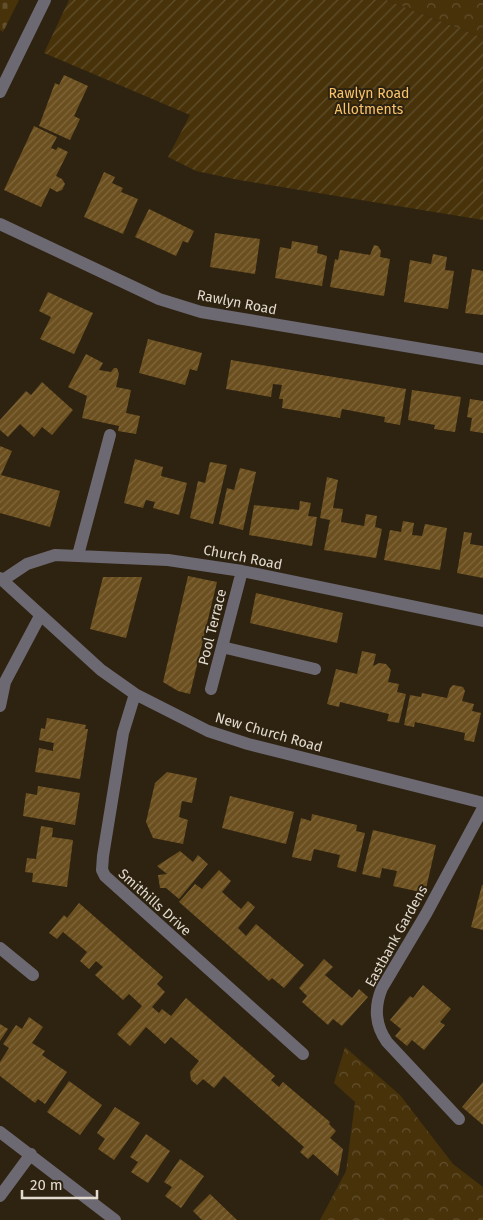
<svg xmlns="http://www.w3.org/2000/svg" width="483" height="1220" font-family="'Fira Sans',sans-serif">
	<defs>
		<pattern id="forest-crowns" width="20" height="18" patternUnits="userSpaceOnUse" patternTransform="scale(1.25)"><rect width="20" height="18" fill="#47320a"/><path d="M2 6a3 3 0 1 1 6 0M12 15a3 3 0 1 1 6 0" fill="none" stroke="#614f2d"/></pattern>
		<pattern id="cemetery-stones" width="16" height="16" patternUnits="userSpaceOnUse" patternTransform="scale(1.25)"><rect width="16" height="16" fill="#47320a"/><path d="M2 7V4a2 2 0 0 1 4 0v3zM10 15v-3a2 2 0 0 1 4 0v3z" fill="#614f2d"/></pattern>
		<pattern id="garden-furrows" width="10" height="10" patternUnits="userSpaceOnUse" patternTransform="scale(1.25)"><rect width="10" height="10" fill="#47320a"/><path d="M-1 1l2-2M0 10L10 0M9 11l2-2" fill="none" stroke="#614f2d"/></pattern>
		<pattern id="building-hatch" width="6" height="6" patternUnits="userSpaceOnUse" patternTransform="scale(1.25)"><rect width="6" height="6" fill="#6b4f1f"/><path d="M-1 1l2-2M0 6l6-6M5 7l2-2" fill="none" stroke="#80683e"/></pattern>
	</defs>
	<rect width="100%" height="100%" fill="#2e2310"/>
	<path fill="url(#forest-crowns)" d="M386,0H483V38Z
		M345,1047L400,1095L453,1164L483,1187V1220H320L346,1171L355,1102L334,1083Z"/>
	<path fill="url(#cemetery-stones)" d="M0,0H19L3,32L0,30Z"/>
	<path fill="url(#garden-furrows)" d="M69,0H386L483,38V220L239,180L196,171L168,157L190,115L44,53Z"/>
	<path fill="url(#building-hatch)" d="M64,75L88,86L74,116L80,119L70,140L39,126L55,83L59,85Z
		M34,126L57,137L51,148L56,150L58,147L68,152L56,176L62,179L65,184L62,190L57,192L50,188L41,207L4,190Z
		M104,172L115,177L112,183L123,188L121,192L138,199L123,234L84,217Z
		M149,209L194,231L188,243L183,241L176,256L135,237Z
		M215,233L260,239L255,274L210,267Z
		M292,241L318,246L317,253L327,256L322,286L275,278L280,247L291,249Z
		M374,245L378,246L381,251L380,257L390,259L384,296L330,287L335,259L338,260L340,250L370,255Z
		M433,254L447,257L445,270L454,271L448,309L404,302L410,260L431,264Z
		M472,269L483,271V315L465,313Z
		M48,292L93,313L74,354L40,339L51,317L39,311Z
		M148,339L202,353L197,371L190,369L185,385L139,373Z
		M86,354L103,363L99,370L111,372L114,368H117L119,374L116,387L131,390L126,413L140,416L136,434L118,431L119,426L82,418L87,396L68,387Z
		M231,360L406,389L400,425L384,422L385,417L342,409L340,418L282,408L283,399H279L282,385L273,384L271,397L226,389Z
		M42,382L73,410L52,435L42,427L34,437L20,424L8,437L0,430V420L26,391L31,395Z
		M412,390L461,397L455,432L434,429L435,425L408,420Z
		M470,399L483,401V433L470,431L472,418L467,417Z
		M0,446L12,451L1,475L60,491L50,527L0,513Z
		M135,459L163,467L161,476L187,483L179,515L153,508L155,502L146,500L143,508L124,503Z
		M210,462L227,465L213,524L190,518L198,481L205,483Z
		M240,468L256,472L243,530L219,524L227,488L234,490Z
		M327,477L338,480L333,508L343,509L341,522L364,526L366,514L377,516L375,527L382,529L376,558L324,550L330,520L320,518Z
		M300,501L311,503L308,516L317,517L312,546L249,535L254,505L299,510Z
		M403,521L414,523L412,535L422,536L425,524L447,528L440,570L384,560L390,530L401,532Z
		M464,532L472,533L470,544L483,546V578L457,573Z
		M188,576L217,582L190,694L178,691L163,682Z
		M103,577H142L126,638L90,629Z
		M256,593L343,613L337,643L250,623Z
		M362,651L376,654L373,666L379,663L386,664L391,670L388,682L399,684L397,692L406,694L399,723L387,721L389,714L340,702L339,707L327,704L336,669L357,674Z
		M453,685L463,687L465,691L462,701L474,704L472,711L481,713L474,742L464,740L465,733L415,722L414,727L404,725L410,695L421,697L422,693L447,698L450,688Z
		M47,718L86,725L85,729H88L80,779L35,772L39,748L53,751V748L54,743L39,740L41,728L45,729Z
		M167,772L197,778L192,803L182,801L179,817L188,820L183,844L153,838L146,822L155,783Z
		M38,786L80,793L75,825L23,816L26,793L37,795Z
		M230,796L294,812L286,844L222,828Z
		M312,814L357,825L356,831L365,833L356,872L337,867L340,855L314,849L311,861L292,857L301,818L311,821Z
		M41,826L53,828L52,837L73,840L67,887L32,882L33,873L25,872L27,858L36,859Z
		M373,830L436,845L425,893L393,886L397,871L382,868L380,878L362,874Z
		M180,851L193,862L198,855L208,864L179,899L166,888H160L158,875L167,874L157,866Z
		M219,870L231,881L222,892L241,909L248,901L255,907L238,928L246,936L256,924L304,965L284,988L272,978L269,981L179,902L195,884L202,889Z
		M482,885H483V930L471,927Z
		M79,903L163,977L157,984L165,992L152,1007L159,1013L162,1009L171,1016L186,998L275,1076L271,1080L279,1087L283,1082L330,1122L329,1124L336,1131L330,1138L343,1149L338,1176L313,1154L308,1159L300,1152L304,1147L224,1076L214,1088L203,1079L197,1085L191,1080L190,1072L199,1061L171,1037L165,1044L146,1027L130,1046L117,1034L142,1006L129,994L123,1000L95,975L103,967L96,961L89,969L80,961L87,952L63,932L57,939L49,933L64,915L67,918Z
		M324,959L333,967L325,975L352,998L359,989L368,997L342,1026L333,1019L328,1025L302,1002L307,996L299,988Z
		M423,985L451,1009L440,1022L445,1025L424,1050L412,1040L407,1046L395,1036L401,1029L390,1020L410,996L413,998Z
		M29,1017L43,1027L32,1043L45,1051L42,1055L67,1072L45,1104L38,1099L35,1103L0,1076V1062L9,1048L3,1044L16,1025L22,1029Z
		M0,1024L8,1029L0,1041Z
		M69,1081L102,1105L80,1135L47,1112Z
		M483,1082V1125L462,1107Z
		M115,1107L140,1123L114,1160L98,1149L105,1139L97,1133Z
		M146,1134L170,1151L148,1183L131,1172L138,1162L130,1157Z
		M180,1159L204,1176L181,1208L165,1196L172,1187L164,1182Z
		M210,1194L237,1220H202L193,1211Z"/>
	<g fill="none" stroke-linecap="round" stroke-linejoin="round">
		<path stroke="#6d6973" stroke-width="12" d="M0,92L45,0
			M0,224L159,299L201,312L483,359
			M78,555L110,435
			M0,578L101,670L135,694L208,731L248,744L483,803
			M3,580L27,564L55,555L168,560L242,571L483,621
			M222,647L315,669
			M211,689L242,571
			M135,694L123,733L103,856L102,870L105,876L303,1054
			M0,706L5,682L40,616
			M0,948L33,975
			M459,1119L387,1042C375,1025 374,1007 382,988L426,914L483,808
			M0,1132L115,1220
			M0,1196L31,1154"/>
	</g>
	<g text-anchor="middle" stroke-width="4" stroke-linejoin="round" paint-order="stroke">
		<g font-size="14" fill="#f9c36b" stroke="#2e2310">
			<text x="369" y="98">Rawlyn Road<tspan x="369" dy="16">Allotments</tspan></text>
		</g>
		<g font-size="14" fill="#e2dacf" stroke="#2e2310">
			<text transform="translate(237 302) rotate(11)" y="5">Rawlyn Road</text>
			<text transform="translate(243 557) rotate(11)" y="5">Church Road</text>
			<text transform="translate(212 627) rotate(-76)" y="5">Pool Terrace</text>
			<text transform="translate(269 732) rotate(16)" y="5">New Church Road</text>
			<text transform="translate(155 902) rotate(42)" y="5">Smithills Drive</text>
			<text transform="translate(396 936) rotate(-61)" y="5">Eastbank Gardens</text>
		</g>
	</g>
	<path d="M22 1190v8h75v-8" fill="none" stroke="#e2dacf" stroke-width="2.5"/>
	<text x="30" y="1190" font-size="15" fill="#e2dacf" stroke="#2e2310" stroke-width="4" paint-order="stroke">20 m</text>
</svg>
